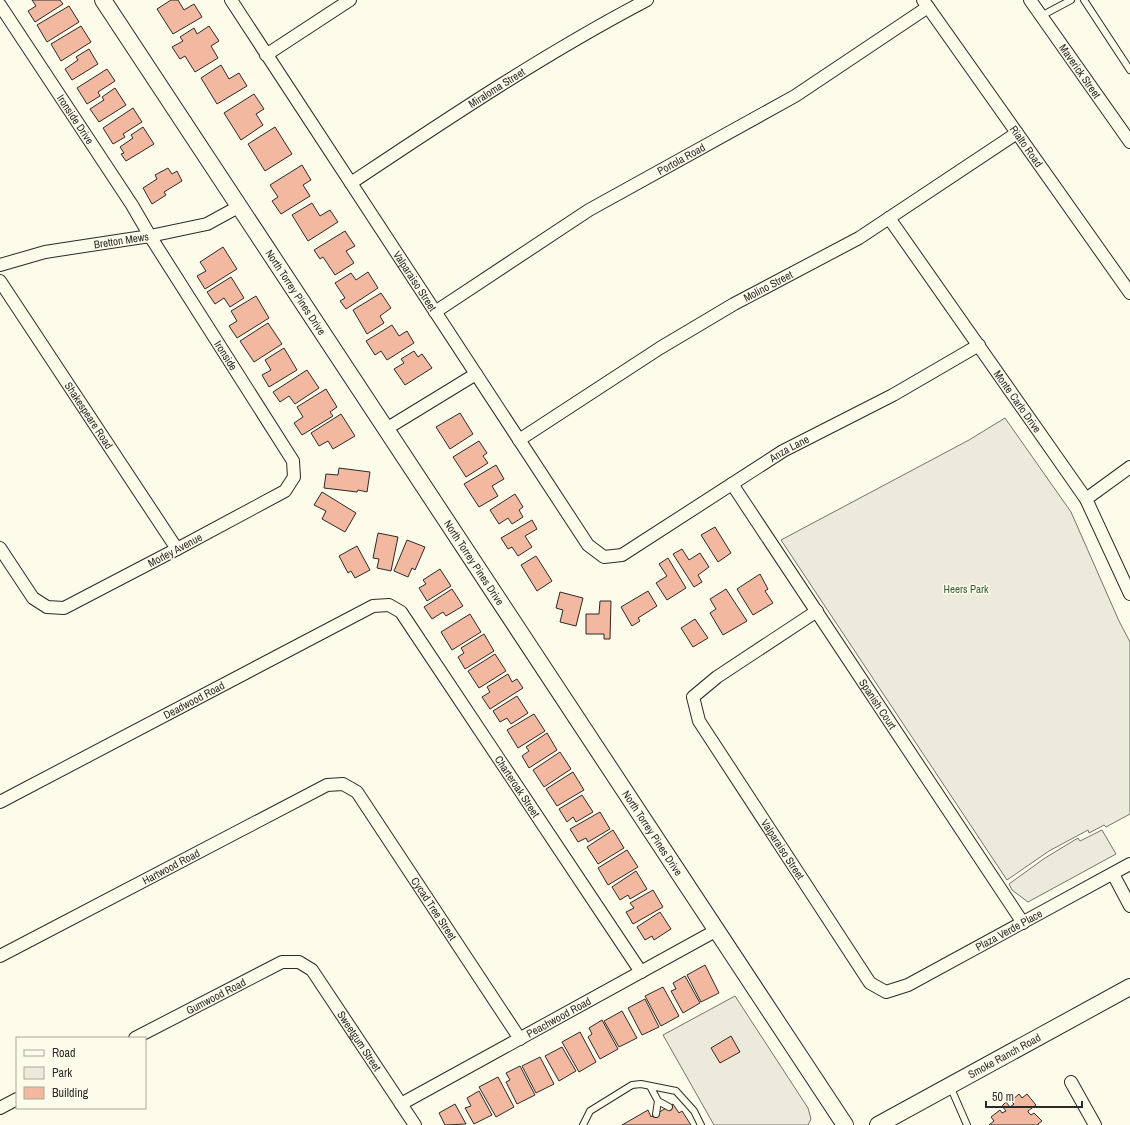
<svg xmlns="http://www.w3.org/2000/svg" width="1130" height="1125" font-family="'Archivo Narrow',sans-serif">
	<rect width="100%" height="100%" fill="#fdfbea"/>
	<path fill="#ecebdb" stroke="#74746e" d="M1005,418L1071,512L1119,621L1130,642V814L1106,827L1104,825L1089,833L1088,830L1049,851L1007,880L781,540L969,440Z
		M1102,830L1116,854L1028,902L1012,890L1009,884L1045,858L1078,838L1080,841Z
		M735,996L808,1108L811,1119L808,1125H714L663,1035Z"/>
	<path fill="#f2b8a0" stroke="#2b2b2b" d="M32,0H60L63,4L35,22L28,11L36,6Z
		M171,0H178L184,10L194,4L202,17L173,34L157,9Z
		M69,6L79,22L47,42L37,25Z
		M81,26L91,42L61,61L51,44Z
		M209,26L219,41L211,46L218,58L195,72L185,56L180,59L172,47L183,41L180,37L194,28L197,34Z
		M89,49L98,64L72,80L65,69L78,60L76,57Z
		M221,65L229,79L239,73L247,86L217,104L201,78Z
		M107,69L115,81L98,92L100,96L87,104L77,88Z
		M115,88L126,105L99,122L90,109L104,100L102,97Z
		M254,94L264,109L256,114L263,125L241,140L224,113Z
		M133,108L142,122L123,134L125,137L113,144L103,128Z
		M143,127L154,144L126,161L121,154L124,153L120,147L133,138L131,135Z
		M275,127L292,154L265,171L248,144Z
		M302,165L311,180L303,185L310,196L281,214L272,201L278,197L270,185Z
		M168,168L172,174L177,171L182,181L164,192L166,195L152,204L143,188L157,179L155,175Z
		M312,203L320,216L330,210L338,222L308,241L292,215Z
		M345,231L355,246L346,251L354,263L335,275L323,257L320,259L314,250Z
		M223,247L237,269L205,289L197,276L206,271L200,262Z
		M368,272L378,288L346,309L340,301L345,298L335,283L351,273L356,280Z
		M231,277L244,298L230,307L224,298L215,304L207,292Z
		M381,293L391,308L380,316L384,323L367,334L353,310Z
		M256,296L269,318L237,338L229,326L237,321L231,311Z
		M268,323L282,344L254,362L240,341Z
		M392,325L399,336L407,331L414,343L387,360L381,351L375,355L366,341Z
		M284,348L297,370L269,387L262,375L271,370L265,360Z
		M414,351L418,357L422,354L432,368L405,385L394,369L404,363L401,359Z
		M307,370L319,388L295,404L289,396L280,402L273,392Z
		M326,389L337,407L330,412L333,416L302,435L294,423L303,417L297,407Z
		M460,413L473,434L450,449L436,427Z
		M341,414L355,436L333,449L328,441L319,446L311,433Z
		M479,441L487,453L483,456L488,463L466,477L453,457Z
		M496,465L504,479L492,486L498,496L479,507L464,484Z
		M339,468L370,472L367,492L358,490L357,492L324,488L326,474L338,475Z
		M322,492L356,513L345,532L322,519L326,511L314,505Z
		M515,494L523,507L519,510L523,517L512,524L508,518L499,524L490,510Z
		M532,520L537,529L525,536L532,547L518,556L512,547L508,549L501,538Z
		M715,527L731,553L718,562L701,535Z
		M378,533L398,537L391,571L377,568L379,559L373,558Z
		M407,540L425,547L415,570L412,568L408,577L394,571Z
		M357,546L370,570L355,578L351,571L348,573L339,556Z
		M682,549L689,560L700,553L709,567L698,575L702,582L694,587L673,554Z
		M536,556L552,581L537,591L521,565Z
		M668,558L686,588L667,600L656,583L667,576L659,564Z
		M440,569L451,586L427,601L419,588L426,584L423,580Z
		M760,574L768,589L765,591L773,603L753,615L737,589Z
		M452,589L463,606L446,616L443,612L432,619L424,607Z
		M726,589L747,621L723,635L710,613L716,609L710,599Z
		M648,591L657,606L638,618L640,621L632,626L621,607Z
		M560,592L583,598L576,626L560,622L563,610L556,608Z
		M600,601H611L610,639H604V634H586V614H599Z
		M470,614L481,632L452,650L441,632Z
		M695,619L708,638L693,647L681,628Z
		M484,634L494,651L465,669L458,657L464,653L461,648Z
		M495,654L506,671L479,688L468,671Z
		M508,674L512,682L517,679L523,688L490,709L482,697L490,692L487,687Z
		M517,696L528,713L511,724L507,718L500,722L493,711Z
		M534,714L545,731L518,748L507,730Z
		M547,733L557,750L529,768L522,756L529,751L526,747Z
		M560,752L571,769L544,787L533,770Z
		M573,772L584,790L557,806L546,789Z
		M582,795L593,812L576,822L573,817L567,822L559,809Z
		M600,812L610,829L588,842L586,838L578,842L570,829Z
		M613,830L624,848L598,864L587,847Z
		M627,850L638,867L608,885L598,868Z
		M636,871L647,889L630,899L628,895L620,900L612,887Z
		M653,890L663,907L633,924L626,912L634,908L630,903Z
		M660,912L671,929L654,940L652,936L645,940L637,927Z
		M705,965L719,993L701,1002L687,975Z
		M685,976L700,1003L683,1013L671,991L676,989L673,983Z
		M663,987L679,1016L661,1026L645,996Z
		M645,999L659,1027L642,1035L628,1008Z
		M622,1011L637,1038L619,1047L604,1021Z
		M602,1020L618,1049L600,1059L588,1037L592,1034L589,1028Z
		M580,1032L596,1062L579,1072L562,1042Z
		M731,1036L740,1052L720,1063L711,1048Z
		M562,1047L576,1071L559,1081L545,1056Z
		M540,1057L554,1084L536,1093L522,1066Z
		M520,1066L535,1095L517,1104L506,1082L510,1080L506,1073Z
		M498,1077L514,1107L496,1117L479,1087Z
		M479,1091L492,1115L474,1124L465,1108L471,1106L467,1098Z
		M1019,1094L1022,1098L1027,1094L1036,1105L1028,1111V1112L1031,1115L1034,1113L1042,1121L1038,1124V1125H989L994,1121L991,1117L1000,1110L1002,1113L1006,1111L1002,1106L1006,1102L1010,1107L1014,1104L1011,1101Z
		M455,1104L466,1124L445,1125L439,1113Z
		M673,1104L679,1113L682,1111L691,1125H622L648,1110L651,1117Z"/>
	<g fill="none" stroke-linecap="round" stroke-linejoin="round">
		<defs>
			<path id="service" d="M1084,0L1130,70
				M1041,16L1071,0
				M650,1086L658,1101L656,1114
				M950,1086L967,1125
				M658,1101L669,1107
				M583,1125L590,1111L632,1085L641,1084L676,1091L694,1111L701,1125"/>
			<g id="minor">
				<path id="s1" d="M231,0L588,545L604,557L622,555L783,451L893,395L979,345"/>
				<path id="s2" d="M923,0L1130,293"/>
				<path id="s3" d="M1030,0L1130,142"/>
				<path id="s4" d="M0,5L132,205L150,236L293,461L294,477L285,491L177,549L64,608L47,607L33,598L0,548"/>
				<path d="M266,55L350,0"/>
				<path id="s5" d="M351,183C447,119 544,54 647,0"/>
				<path id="s6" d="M889,218L1086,499L1130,594"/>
				<path id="s7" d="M0,265L45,252L150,236L207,224L240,206"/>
				<path id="s8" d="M0,281L177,549"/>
				<path id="s9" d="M435,312L589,210L795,96L928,7"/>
				<path d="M386,429L476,374"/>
				<path id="s10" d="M519,440L660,348L734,304L859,238L1017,133"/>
				<path id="s11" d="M732,484L1023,923"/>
				<path d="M1086,499L1130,467"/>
				<path id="s12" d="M817,611L717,677L693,697L699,721L870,983L886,992L908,985L1130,864"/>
				<path id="s13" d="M0,802L373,606L389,605L401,612L641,972"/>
				<path d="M1113,874L1130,906"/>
				<path id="s14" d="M0,956L327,785L343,784L357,792L520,1039"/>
				<path id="s15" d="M135,1038L282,962H299L312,970L415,1125"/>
				<path d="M1071,1082L1095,1125"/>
				<path id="s16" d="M401,1104L717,930"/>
				<path d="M0,1108L17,1099"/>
			</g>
			<g id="secondary">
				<path id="s17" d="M103,0L845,1125"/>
				<path id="s18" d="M878,1125L1130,987"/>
			</g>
		</defs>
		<use href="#service" stroke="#2b2b2b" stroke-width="8"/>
		<use href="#minor" stroke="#2b2b2b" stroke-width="14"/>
		<use href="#secondary" stroke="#2b2b2b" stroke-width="18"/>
		<use href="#service" stroke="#fdfbea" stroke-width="6"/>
		<use href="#minor" stroke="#fdfbea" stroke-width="12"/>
		<use href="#secondary" stroke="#fdfbea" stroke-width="16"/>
	</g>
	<g text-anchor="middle" stroke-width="3" stroke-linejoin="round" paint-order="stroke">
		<g font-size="11" fill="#2b2b2b" stroke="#fdfbea">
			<text dy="4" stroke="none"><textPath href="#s3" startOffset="87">Maverick Street</textPath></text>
			<text dy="4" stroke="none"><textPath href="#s5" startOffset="174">Miraloma Street</textPath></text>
			<text dy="4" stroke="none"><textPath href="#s4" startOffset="137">Ironside Drive</textPath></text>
			<text dy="4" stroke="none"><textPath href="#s2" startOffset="179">Rialto Road</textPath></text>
			<text dy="4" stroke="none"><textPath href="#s9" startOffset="290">Portola Road</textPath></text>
			<text dy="4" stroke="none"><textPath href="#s7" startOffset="124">Bretton Mews</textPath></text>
			<text dy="4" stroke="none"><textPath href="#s1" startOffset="336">Valparaiso Street</textPath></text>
			<text dy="4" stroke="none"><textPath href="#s10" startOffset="293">Molino Street</textPath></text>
			<text dy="4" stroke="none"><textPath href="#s17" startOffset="350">North Torrey Pines Drive</textPath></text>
			<text dy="4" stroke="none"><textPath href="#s4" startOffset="417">Ironside</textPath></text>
			<text dy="4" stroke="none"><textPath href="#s6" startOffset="224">Monte Carlo Drive</textPath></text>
			<text dy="4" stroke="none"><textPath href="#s8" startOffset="161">Shakespeare Road</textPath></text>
			<text dy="4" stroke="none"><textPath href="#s1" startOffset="888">Anza Lane</textPath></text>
			<text transform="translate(175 550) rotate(-28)" y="4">Morley Avenue</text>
			<text dy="4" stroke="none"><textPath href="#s17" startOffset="674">North Torrey Pines Drive</textPath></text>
			<text dy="4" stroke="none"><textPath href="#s13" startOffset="219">Deadwood Road</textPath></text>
			<text dy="4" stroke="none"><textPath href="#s11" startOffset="264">Spanish Court</textPath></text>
			<text dy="4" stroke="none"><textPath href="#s13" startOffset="661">Charteroak Street</textPath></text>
			<text dy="4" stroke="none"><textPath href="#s17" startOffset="998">North Torrey Pines Drive</textPath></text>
			<text dy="4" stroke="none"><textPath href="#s12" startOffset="329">Valparaiso Street</textPath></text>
			<text dy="4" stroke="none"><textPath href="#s14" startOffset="193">Hartwood Road</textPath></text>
			<text dy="4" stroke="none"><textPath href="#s14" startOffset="541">Cycad Tree Street</textPath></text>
			<text dy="4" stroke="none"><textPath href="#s12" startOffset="645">Plaza Verde Place</textPath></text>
			<text dy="4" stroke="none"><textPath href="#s15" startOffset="91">Gumwood Road</textPath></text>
			<text dy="4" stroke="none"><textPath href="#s16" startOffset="180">Peachwood Road</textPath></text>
			<text dy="4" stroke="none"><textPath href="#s15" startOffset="283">Sweetgum Street</textPath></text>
			<text dy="4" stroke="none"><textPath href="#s18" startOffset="144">Smoke Ranch Road</textPath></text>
		</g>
		<g font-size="11" fill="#34623c" stroke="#fdfbea">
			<text x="966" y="593">Heers Park</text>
		</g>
	</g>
	<rect x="16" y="1037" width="130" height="72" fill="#fdfbea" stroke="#a9a89e"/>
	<rect x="24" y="1050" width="20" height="6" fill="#fdfbea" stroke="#a9a89e"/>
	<text x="52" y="1057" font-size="12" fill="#2b2b2b">Road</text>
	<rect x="24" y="1067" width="20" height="12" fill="#ecebdb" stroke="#a9a89e"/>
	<text x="52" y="1077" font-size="12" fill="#2b2b2b">Park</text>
	<rect x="24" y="1087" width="20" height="12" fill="#f2b8a0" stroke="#a9a89e"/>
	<text x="52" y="1097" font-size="12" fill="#2b2b2b">Building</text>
	<path d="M986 1101v6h96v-6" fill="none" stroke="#2b2b2b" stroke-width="2"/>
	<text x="992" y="1101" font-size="12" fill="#2b2b2b" stroke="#fdfbea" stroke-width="3" paint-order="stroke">50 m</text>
</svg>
